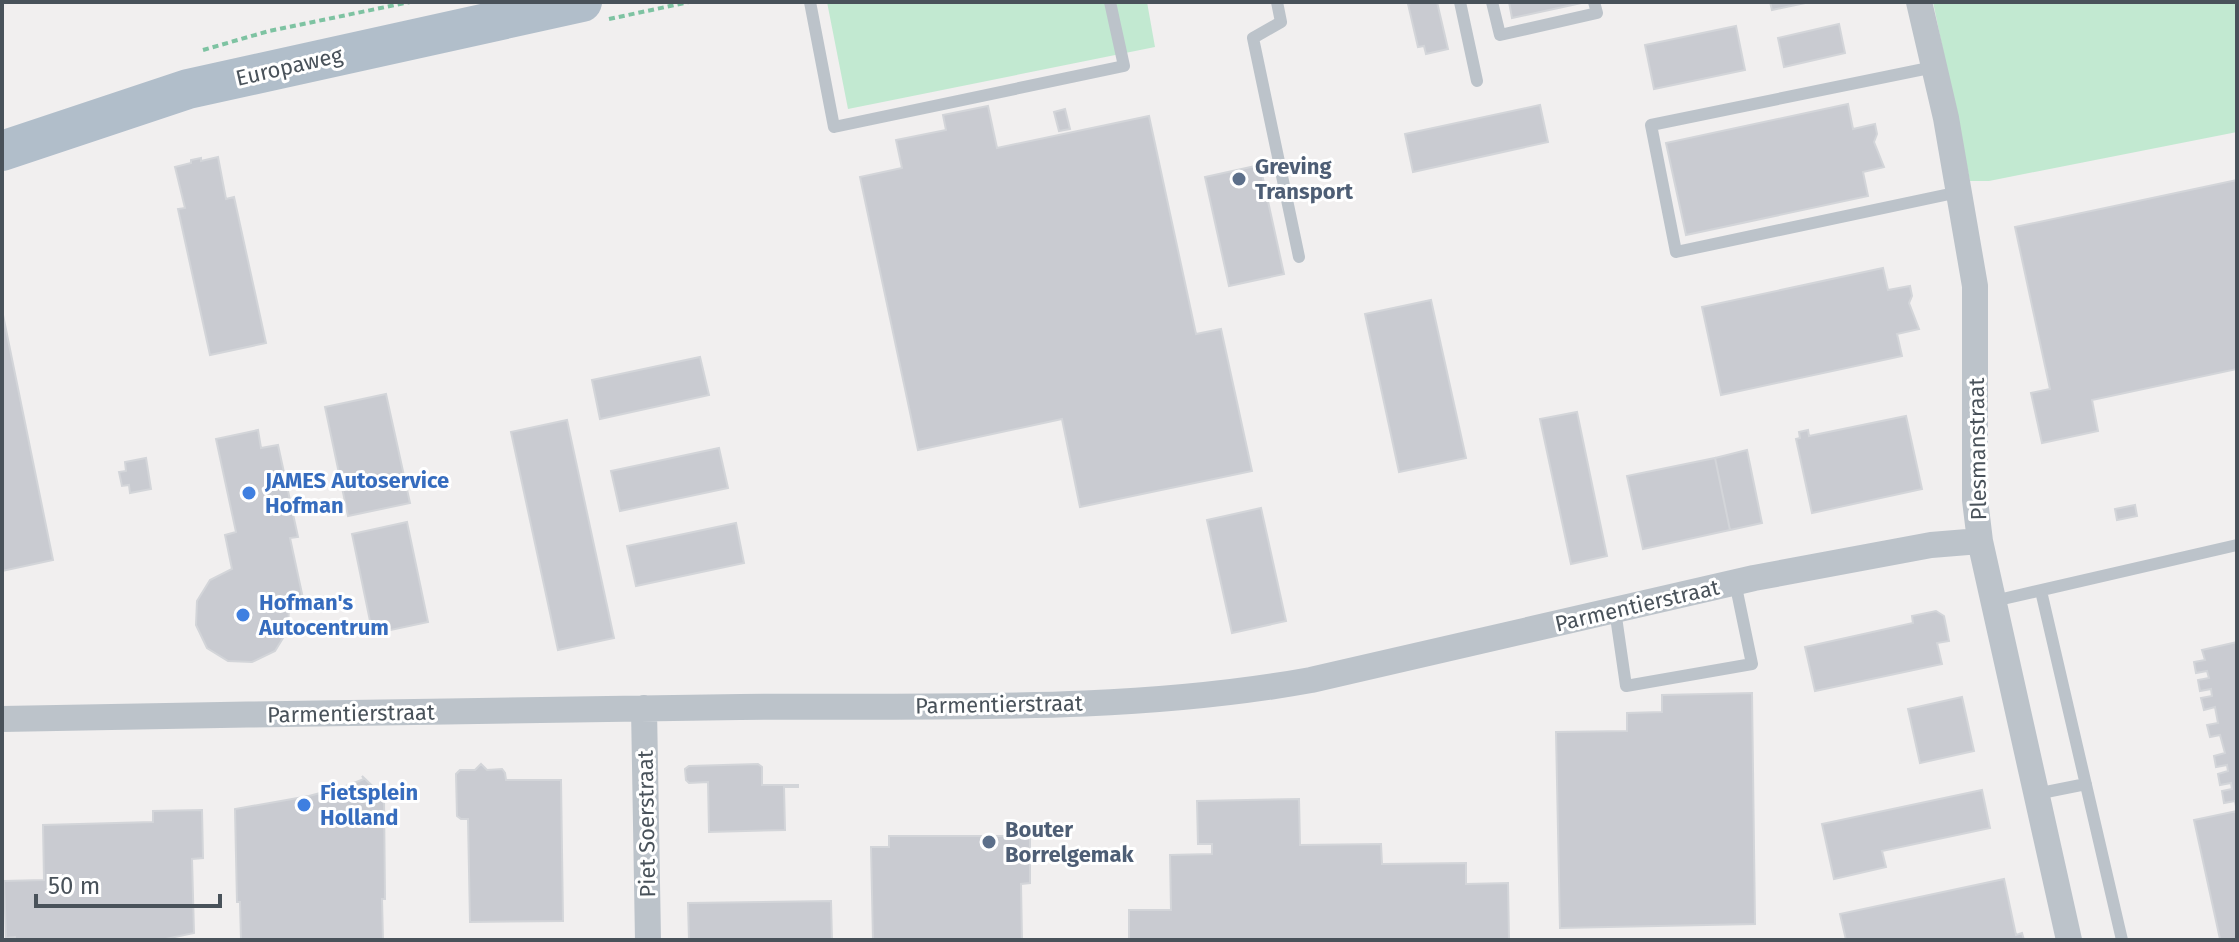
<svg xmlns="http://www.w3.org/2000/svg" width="2239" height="942" font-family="'Fira Sans',sans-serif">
	<rect width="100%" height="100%" fill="#f1efef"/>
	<path fill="#c2e9d1" d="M827,2H1147L1155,47L848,109Z
		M1933,2H2237V132L1989,181H1970Z"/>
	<path fill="#c9cbd1" stroke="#d3d5d9" stroke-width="2" d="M1414,2H1437L1448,49L1426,54L1424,46L1418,47L1408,4Z
		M1509,2H1586L1512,18Z
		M1770,2H1810L1772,10Z
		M1839,24L1845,53L1784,67L1778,38Z
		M1736,26L1745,70L1654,89L1645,45Z
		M1848,104L1853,129L1875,124L1877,134L1874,142L1884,167L1863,172L1868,196L1686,235L1666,143Z
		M1540,105L1548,142L1413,172L1405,134Z
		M988,106L997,148L1149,116L1196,334L1221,329L1252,471L1080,507L1062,419L918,450L860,177L902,168L896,140L946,130L943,115Z
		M1065,109L1070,129L1059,131L1054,112Z
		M218,157L226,199L234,197L266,343L210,355L178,209L185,208L175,167L191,163V160L201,158V161Z
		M1260,165L1284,274L1229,286L1205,177Z
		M2237,180V369L2092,400L2098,431L2042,443L2031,393L2050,389L2015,227Z
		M1883,268L1888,290L1910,286L1912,296L1909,303L1919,329L1897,334L1902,356L1721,395L1702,307Z
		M1431,300L1466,458L1399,472L1365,314Z
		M2,310L53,560L2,571Z
		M700,357L709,395L600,419L592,380Z
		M386,394L410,503L348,516L325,407Z
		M1577,412L1607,556L1571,564L1540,419Z
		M1906,416L1922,489L1812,513L1796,439L1800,438L1799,432L1808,430L1809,436Z
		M567,420L614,638L558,650L511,432Z
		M258,430L261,448L278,445L298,537L290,538L304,603L289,606L288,630L275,651L252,662L228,661L207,648L196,625L197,601L210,580L232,569L225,535L236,532L216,439Z
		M719,448L728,488L620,511L611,471Z
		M1747,450L1762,523L1730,530L1715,458Z
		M146,458L151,489L130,493L129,485L122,486L119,472L126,471L125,462Z
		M1715,458L1730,530L1643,549L1627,476Z
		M2135,505L2137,516L2117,520L2115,509Z
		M1261,508L1286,621L1232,633L1207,520Z
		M407,522L428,622L386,631L370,621L352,534Z
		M736,523L744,563L636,586L627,546Z
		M1936,611L1944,616L1949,641L1937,643L1942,664L1815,691L1805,647L1913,623L1912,616Z
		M2237,642V940H2214L2220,939L2194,820L2237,811L2235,801L2224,803L2222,791L2232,789L2231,783L2220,785L2218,774L2228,771L2227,765L2216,767L2214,756L2225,753L2220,735L2210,737L2207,725L2218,723L2215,707L2204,710L2201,698L2212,696L2211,689L2200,691L2198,680L2209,678L2207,671L2196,673L2194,662L2205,660L2202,650Z
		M1752,693L1755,924L1560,928L1556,732L1627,731V713L1662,712V695Z
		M1962,697L1974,751L1920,763L1908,709Z
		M481,764L487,770L502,769L505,773L506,780H561L563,921L470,922L468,819H461L457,816L456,774L460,770H475Z
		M758,764L762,767V785H798V787H784L785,830L709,832L708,782L689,783L686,780L685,769L689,766Z
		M362,776L386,799L384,798L385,899H382L383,940H241L240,902H237L235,809L309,796L346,786L364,779Z
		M1982,790L1990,828L1882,851L1886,867L1834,879L1822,824Z
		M1299,799L1300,845L1381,844L1382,864L1466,863V884L1508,883L1509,940H1129V910H1171L1170,855L1212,854V844H1198L1197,801Z
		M202,810L203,858L192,859L194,933L161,940H15V937L6,938L4,881L44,880L43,825L153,822V811Z
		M1009,832L1017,833L1016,836L1030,835V883L1021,884L1022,940H873L871,847H889V836H1008Z
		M2004,879L2016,935L2022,933L2024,940H1846L1840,914Z
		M831,901L832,940H689L688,903Z"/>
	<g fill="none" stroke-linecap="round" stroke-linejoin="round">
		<path stroke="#7ec3a2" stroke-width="4" stroke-dasharray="6 4" stroke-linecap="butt" d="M609,19L689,2
			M203,50L269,31L410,2"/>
		<path stroke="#bcc3ca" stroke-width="12" d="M810,2L834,127L1124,66L1110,2
			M1277,2L1281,22L1253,38L1299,257
			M1460,2L1477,81
			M1492,2L1500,35L1597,13L1594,2
			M1934,67L1651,125L1676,252L1959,192
			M2041,591L2122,940
			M1994,601L2237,545
			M1615,610L1626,686L1752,664L1735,582
			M2036,794L2086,784"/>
		<path stroke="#bcc3ca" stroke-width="26" d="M1919,2L1946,118L1975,286V500L1980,541L2069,940
			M644,708L648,940
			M2,719C248,715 494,709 740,707C930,705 1124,714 1311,680L1754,578L1931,545L1980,541"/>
		<path stroke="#b1beca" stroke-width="40" d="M2,151L188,89L582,2"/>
	</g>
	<g fill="#5c6f8a" stroke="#fff" stroke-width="3">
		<circle cx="1239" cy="179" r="8"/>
		<circle cx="989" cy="842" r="8"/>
	</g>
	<g fill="#3f7fe0" stroke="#fff" stroke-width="3">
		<circle cx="249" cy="493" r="8"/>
		<circle cx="243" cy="615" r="8"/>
		<circle cx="304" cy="805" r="8"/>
	</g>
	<g text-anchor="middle" stroke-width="6" stroke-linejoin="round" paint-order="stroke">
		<g font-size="22" fill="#49525a" stroke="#fff">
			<text transform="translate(289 66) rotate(-13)" y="8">Europaweg</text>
			<text transform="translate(1977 449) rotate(-91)" y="8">Plesmanstraat</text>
			<text transform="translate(1637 605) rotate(-13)" y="8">Parmentierstraat</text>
			<text transform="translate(999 704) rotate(-1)" y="8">Parmentierstraat</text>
			<text transform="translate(351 713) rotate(-1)" y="8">Parmentierstraat</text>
			<text transform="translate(646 824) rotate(-91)" y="8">Piet Soerstraat</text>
		</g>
		<g font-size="22" font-weight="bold" fill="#4e5e75" stroke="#fff" text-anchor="start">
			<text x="1255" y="174">Greving<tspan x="1255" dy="25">Transport</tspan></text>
			<text x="1005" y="837">Bouter<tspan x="1005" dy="25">Borrelgemak</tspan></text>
		</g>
		<g font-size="22" font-weight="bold" fill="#366cbe" stroke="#fff" text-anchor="start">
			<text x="265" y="488">JAMES Autoservice<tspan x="265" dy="25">Hofman</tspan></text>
			<text x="259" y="610">Hofman's<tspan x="259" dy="25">Autocentrum</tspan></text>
			<text x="320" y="800">Fietsplein<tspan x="320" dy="25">Holland</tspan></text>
		</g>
	</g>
	<rect width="2239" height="942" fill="none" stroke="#49525a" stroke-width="8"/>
	<path d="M36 894v12h184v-12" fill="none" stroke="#49525a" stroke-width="4"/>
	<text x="48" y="894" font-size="24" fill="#49525a" stroke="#ffffff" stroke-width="6" paint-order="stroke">50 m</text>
</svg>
